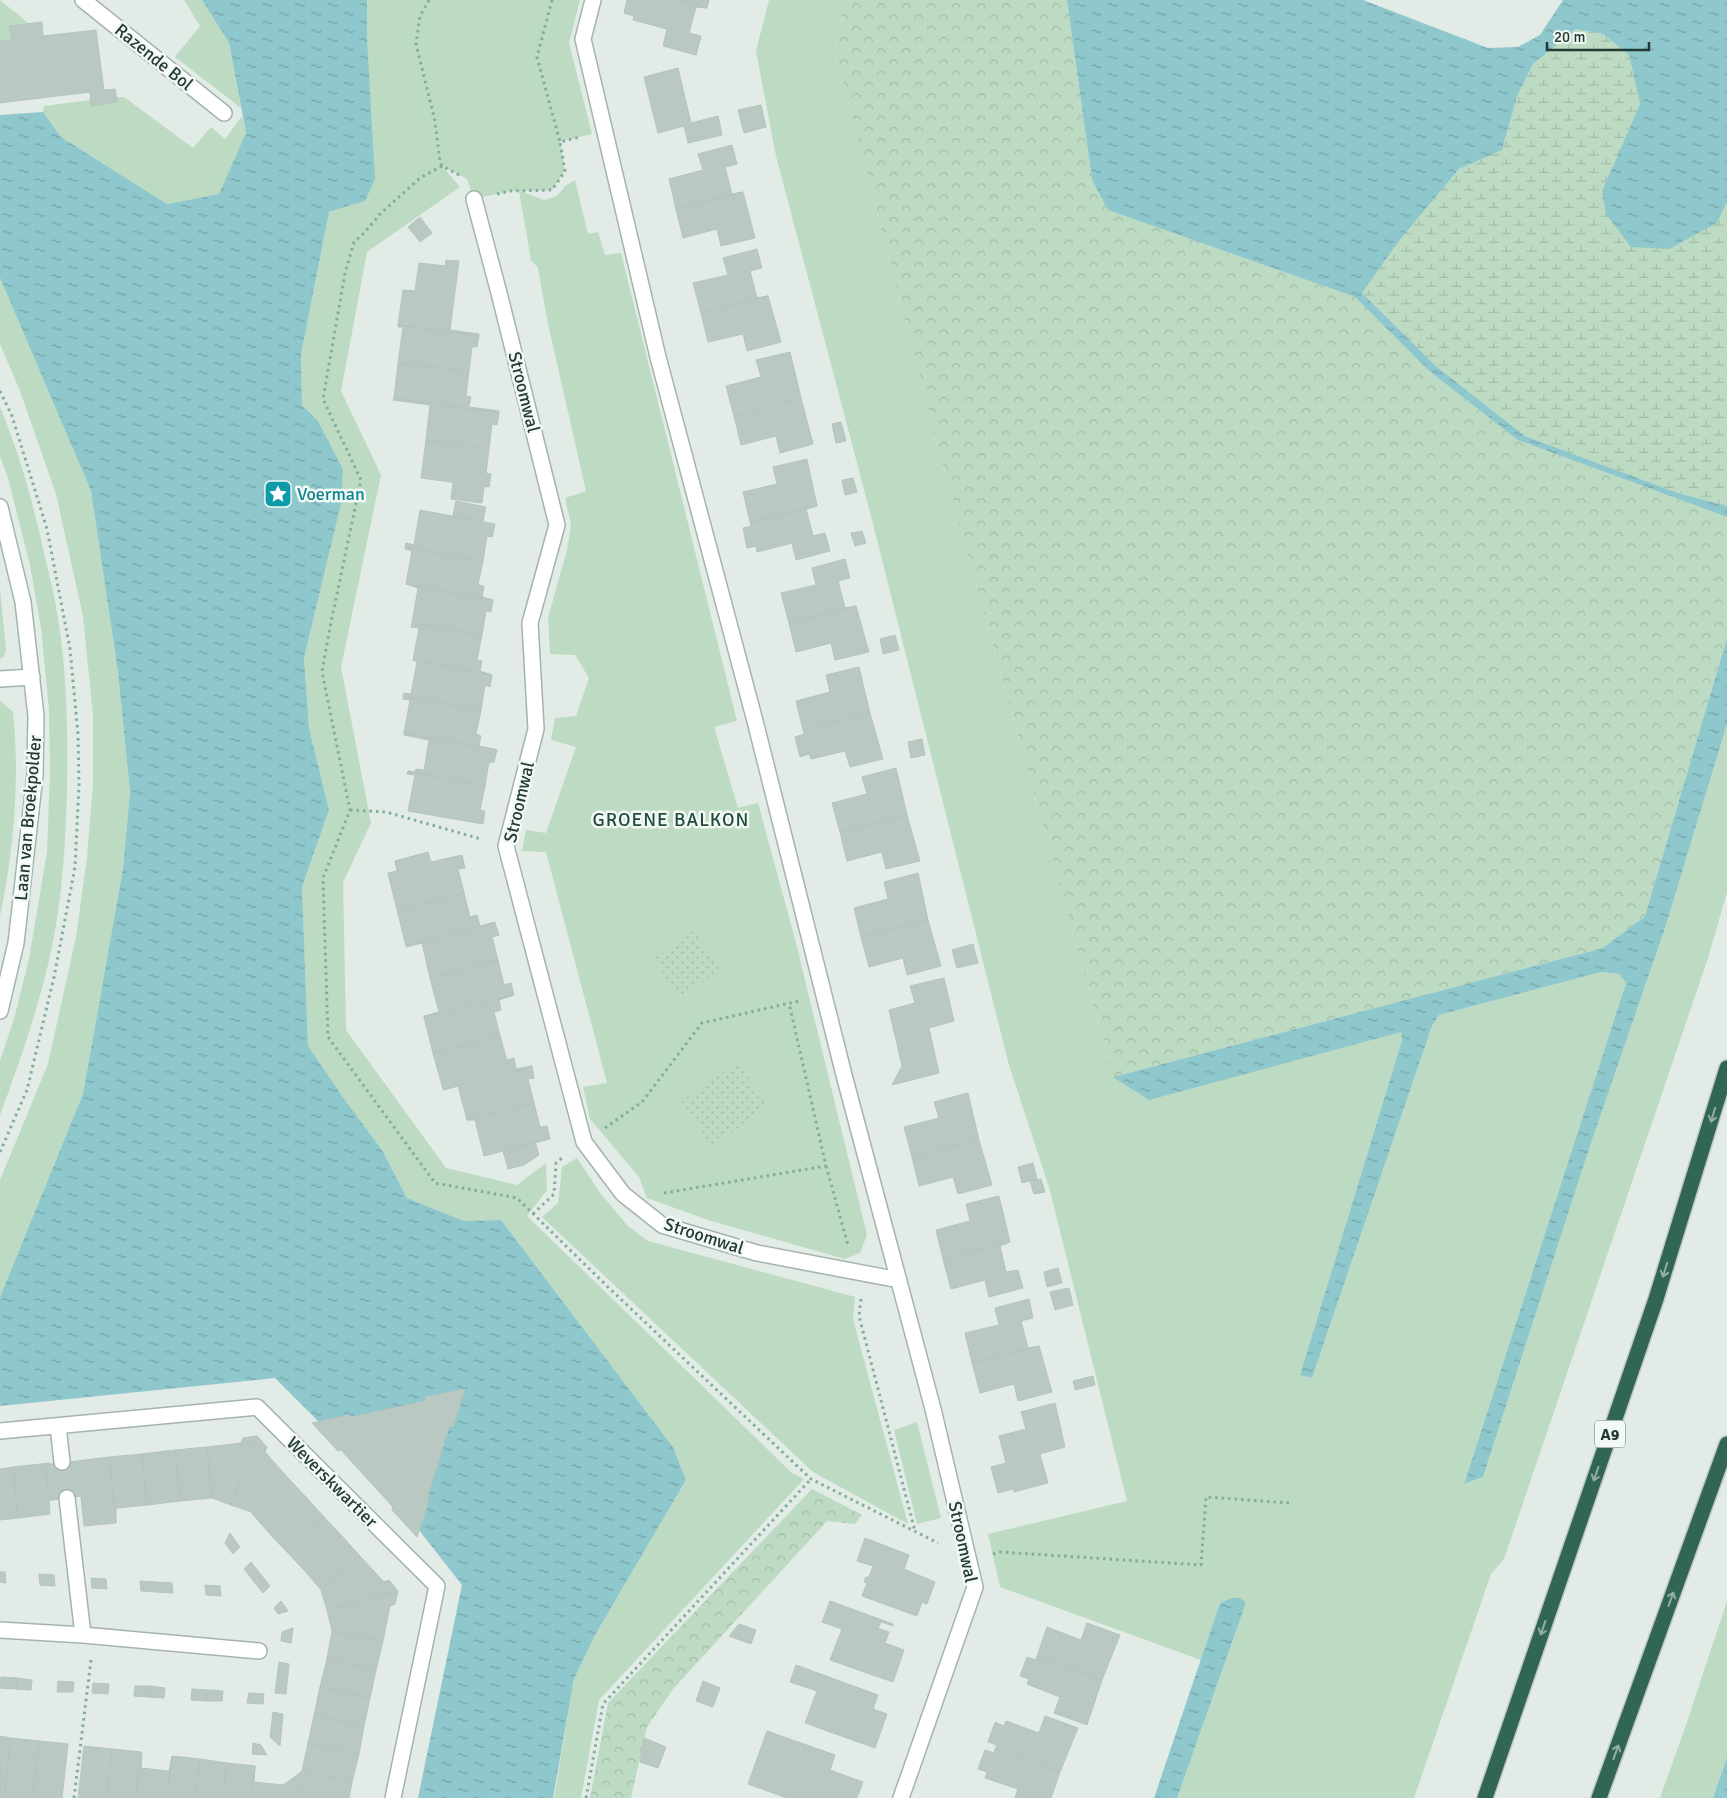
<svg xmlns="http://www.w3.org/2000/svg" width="1727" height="1798" font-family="Signika,sans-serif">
	<defs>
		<pattern id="forest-crowns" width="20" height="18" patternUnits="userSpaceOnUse" patternTransform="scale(1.25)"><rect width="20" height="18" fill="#bcdbc2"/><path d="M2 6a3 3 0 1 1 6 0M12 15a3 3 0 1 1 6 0" fill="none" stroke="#a1bda7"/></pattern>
		<pattern id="wetland-marsh" width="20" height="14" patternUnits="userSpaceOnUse" patternTransform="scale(1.25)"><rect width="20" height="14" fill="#bcdbc2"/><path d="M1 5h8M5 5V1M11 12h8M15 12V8" fill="none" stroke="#a1bda7"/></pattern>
		<pattern id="park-dots" width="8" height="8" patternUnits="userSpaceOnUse" patternTransform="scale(1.25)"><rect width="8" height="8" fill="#bcdbc2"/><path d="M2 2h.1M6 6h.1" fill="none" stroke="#a1bda7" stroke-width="1.8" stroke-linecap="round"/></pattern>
		<pattern id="water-ripples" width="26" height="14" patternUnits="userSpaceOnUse" patternTransform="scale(1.25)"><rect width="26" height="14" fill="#8ec7cc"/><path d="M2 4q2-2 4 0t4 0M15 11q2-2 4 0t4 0" fill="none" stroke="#74a3a6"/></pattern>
	</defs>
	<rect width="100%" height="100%" fill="#e2ebe6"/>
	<path fill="#bcdbc2" d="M0,0L28,23L9,26L12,40L0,41Z
		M184,0H202L229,43L241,108L175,57L200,26Z
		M367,0H580L569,43L592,134L560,142L565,171L552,190L520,191L544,200L557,196L565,186L575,180L588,234L598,232L605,255L621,253L737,721L714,727L738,808L758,803L795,939L867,1235L860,1253L845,1259L708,1220L647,1198L639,1177L590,1119L583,1087L607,1083L546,852L522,851L526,830L546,833L576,747L551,740L555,718L576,716L589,678L575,655L550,654L548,618L567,550L571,525L565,498L586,491L548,324L538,268L531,260L519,191H510L474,199L467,179L443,167L460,187L367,252L341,391L381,475L341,667L371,823L343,882L346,1030L446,1168L517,1185L546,1163L547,1190L527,1216L792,1473L804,1479L599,1700L581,1798H554L574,1679L595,1635L686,1480L673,1447L501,1220L464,1221L407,1198L382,1150L345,1100L308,1046L302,887L329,810L309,728L304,658L342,500L343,469L318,421L302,405L301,355L329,212L365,201Z
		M769,0H846L834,47L943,466L1113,1077L1401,1032L1402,1040L1300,1375L1312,1378L1432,1026L1439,1015L1601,972L1619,974L1626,983L1464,1484L1483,1477L1587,1155L1666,925L1727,724V892L1708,958L1504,1559L1491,1574L1414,1798H1177L1246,1603H1220L1201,1660L1000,1587L988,1534L1127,1501L1049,1187L1009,1065L871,516L776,156L756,51Z
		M116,97H124L193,148L211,127L225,139L242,116L246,133L220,194L167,204L61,137L43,112L44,106L91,100L92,106L116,102Z
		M0,278L91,491L118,672L130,791L123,869L83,1094L0,1297V1180L48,1064L76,937L87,858L93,783V716L83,616L56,494L20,391L0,344Z
		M0,407C18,450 31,495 41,540C47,566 54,592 58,618C67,674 68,731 67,788C66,829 64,871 58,912C48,982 24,1050 0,1115V1061L14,1019L29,959L47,852L50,773L49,709L41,628L30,565L8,478L0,456Z
		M0,590L6,649L4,657L0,659Z
		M0,701L13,712C20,780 14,849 0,916Z
		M577,1158L600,1193L628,1226L648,1241L855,1297L853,1319L908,1524L813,1472L542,1217L558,1203L562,1167Z
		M917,1422L941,1518L917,1524L894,1430Z
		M1727,1601V1757L1713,1798H1660L1687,1722Z"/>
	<path fill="url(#forest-crowns)" d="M846,0H1067L1092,180L1108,210L1355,297L1429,371L1518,440L1727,517V638L1645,916L1603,948L1113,1077L943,466L834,47Z
		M812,1489L862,1515L855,1524L827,1521L673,1689L647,1727L631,1798H590L608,1703Z"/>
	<path fill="url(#wetland-marsh)" d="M1576,29L1603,34L1629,55L1640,104L1602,191L1717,223L1727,202V506L1678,493L1525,436L1437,367L1362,293L1399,241L1459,169L1502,150L1517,96L1533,64Z"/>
	<path fill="url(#park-dots)" d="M694,931L720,969L679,999L654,959Z
		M737,1063L769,1105L712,1148L681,1101Z"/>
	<path fill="url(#water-ripples)" d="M202,0H367V40L375,179L365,201L329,212L301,355L302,405L318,421L343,469L342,500L304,658L309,728L329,810L302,887L308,1046L345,1100L382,1150L407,1198L464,1221L501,1220L673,1447L686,1480L595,1635L574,1679L553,1798H418L462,1585L419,1530L429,1502L427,1499L449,1427L453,1426L464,1389L426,1397L425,1401L352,1417L349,1415L319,1422L275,1378L0,1406V1297L83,1094L123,869L130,791L118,672L91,491L0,278V115L43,112L61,137L167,204L219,194L246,133L229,43Z
		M1067,0H1363L1488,48L1518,47L1540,35L1563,0H1727V202L1717,223L1669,249L1631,247L1606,214L1602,191L1640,104L1629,55L1603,34L1576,29L1533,64L1517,96L1502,150L1459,169L1399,241L1362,293L1437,367L1525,436L1678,493L1727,506V517L1518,440L1429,371L1355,297L1108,210L1092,180Z
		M1727,638V724L1666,925L1587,1155L1483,1477L1464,1484L1626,983L1619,974L1601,972L1439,1015L1432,1026L1312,1378L1300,1375L1402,1040L1401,1032L1149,1100L1113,1077L1603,948L1645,916Z
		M1232,1598H1240L1246,1603L1177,1798H1154L1220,1603Z
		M1727,1757V1798H1713Z"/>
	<path fill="#bac8c2" stroke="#b5c4bd" d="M627,0H675L707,8L696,7L689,33L701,36L696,55L663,46L667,29L633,20L634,16L624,13Z
		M675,0H709L707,8Z
		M42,22L43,36L96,30L104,90L115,89L117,102L91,106L90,92L0,103V41L12,40L9,26Z
		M678,68L691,123L718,116L722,135L688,143L684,126L658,133L644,77Z
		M761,105L766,127L744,133L738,110Z
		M732,145L737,164L725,167L732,194L743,192L676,209L669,179L703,170L698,154Z
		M743,192L755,238L721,246L717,229L683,238L676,209Z
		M420,217L432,233L420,242L408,227Z
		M757,249L762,268L750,271L757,298L768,296L701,313L693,283L728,275L723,258Z
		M446,260L459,261L450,330L479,334V336L398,325L403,290L415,291L419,263L445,266Z
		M768,296L781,342L747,351L743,334L708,342L701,313Z
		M398,325L479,336L477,347H472L469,371L398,363L403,327H398Z
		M790,352L801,398L734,416L726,386L761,377L756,360Z
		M398,363L469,371L466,396L471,397L469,407L499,411V413L394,398Z
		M394,398L499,413L497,425L492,424L489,449L426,440L430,405L393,400Z
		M801,398L813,444L780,453L776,436L741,445L734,416Z
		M841,422L846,441L836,443L832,424Z
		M426,440L489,449L486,473L491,474L489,487L421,478Z
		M807,459L817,506L750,522L743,492L777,484L773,467Z
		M853,478L857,492L845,495L842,480Z
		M453,483L484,487L482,503L451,499Z
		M456,501L486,507L483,521L453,516Z
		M817,506L806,509L813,536L825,533L830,551L796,560L792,543L757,552L756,546L747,548L743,528L751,526L750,522Z
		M420,510L495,524L492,537L487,536L483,561L405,547L406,543L414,545Z
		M862,531L866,543L855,546L851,533Z
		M405,547L483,561L478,585L484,586L482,597L493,600L406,584L412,551L405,549Z
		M845,559L850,578L838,581L845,608L856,606L789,623L781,593L816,585L812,568Z
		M406,584L493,600L491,612L486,611L482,635L412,623L418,588Z
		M856,606L869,652L835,660L831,643L796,652L789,623Z
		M412,623L482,635L477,660L482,661L480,671L492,675L413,660L419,628L411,627Z
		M895,635L899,650L883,654L880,639Z
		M413,660L492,675L490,687L485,685L481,710L403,696L404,693L411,694L417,662Z
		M859,667L870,713L803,730L796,701L830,692L826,675Z
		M403,696L481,710L476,734L481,736L479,746L497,750L404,733L410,700L403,699Z
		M870,713L883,759L850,767L845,751L811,759L809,754L800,757L795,737L804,734L803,730Z
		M404,733L497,750L494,762H489L485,786L408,771L415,772L416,769L424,770L429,740L404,735Z
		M922,739L925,755L911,758L908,742Z
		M896,768L907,815L840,832L832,803L867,794L862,777Z
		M408,771L485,786L480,810L485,811L483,824L408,811L415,775L407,774Z
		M907,815L920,861L886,869L882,852L847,861L840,832Z
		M428,852L431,862L462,855L465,868L458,869L464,893L397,910L388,873L397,871L395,861Z
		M918,873L928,920L861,937L854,908L888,899L884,882Z
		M464,893L470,917L477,915L480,926L495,922V923L406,946L397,910Z
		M928,920L941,966L907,975L903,958L869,967L861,937Z
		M495,923L499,935L492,937L498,960L430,978L422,943L406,947V946Z
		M973,944L978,963L957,968L952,950Z
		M498,960L504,985L511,983L514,995L424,1017V1016L439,1012L430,978Z
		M944,978L954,1021L929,1028L939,1073L892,1085L902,1066L889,1010L915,1003L910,986Z
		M514,995L499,1000L501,1010L494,1012L500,1036L433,1053L424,1017Z
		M500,1036L507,1060L514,1058L516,1069L532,1066L443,1089L433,1053Z
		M532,1066L534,1078L528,1079L534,1103L467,1120L458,1086L443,1090Z
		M968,1093L979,1140L912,1157L904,1127L939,1118L934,1102Z
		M534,1103L540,1127L547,1126L550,1139L484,1156L475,1120H467Z
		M979,1140L992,1185L958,1194L953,1177L919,1186L912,1157Z
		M535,1142L539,1155L524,1165L508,1169L503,1151Z
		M1033,1163L1037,1179L1022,1183L1018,1167Z
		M1041,1179L1045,1192L1034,1194L1030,1181Z
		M999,1196L1010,1242L943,1259L936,1230L970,1221L966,1204Z
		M1010,1242L1000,1246L1006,1272L1018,1270L1023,1288L989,1297L985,1280L951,1289L943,1259Z
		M1058,1268L1062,1283L1047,1287L1044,1272Z
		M1069,1288L1073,1305L1055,1310L1050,1292Z
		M1029,1299L1033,1318L1021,1321L1028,1348L1039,1346L972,1363L965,1333L999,1325L995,1308Z
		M1039,1346L1052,1392L1018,1401L1014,1384L980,1393L972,1363Z
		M1093,1376L1095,1385L1075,1390L1073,1381Z
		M465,1389L453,1426L449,1427L427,1499L429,1501L417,1537L392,1510L393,1507L341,1450L338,1451L312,1423L349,1415L352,1417L425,1401L426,1397Z
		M1055,1403L1065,1447L1040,1454L1048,1483L1014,1492L1013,1489L998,1493L991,1467L1006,1463L999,1436L1026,1429L1021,1412Z
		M257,1436L267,1447L265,1452L288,1478L251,1512L231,1505Z
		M257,1436L231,1505L212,1498L207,1447L241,1443L243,1438Z
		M207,1447L212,1498L180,1501L175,1450Z
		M175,1450L180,1501L147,1505L142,1454Z
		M142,1454L147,1505L116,1508V1523L109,1457Z
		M109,1457L116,1523L84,1526L81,1496L53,1500V1498L49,1499L45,1465Z
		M50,1463V1465H45L49,1499L53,1498V1500H49L50,1514L18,1518L13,1467Z
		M13,1467L18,1518L0,1520V1469Z
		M288,1478L306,1497L268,1532L251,1512Z
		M306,1497L324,1517L286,1551L268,1532Z
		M324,1517L342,1536L304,1570L286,1551Z
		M230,1533L240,1547L233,1554L225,1543Z
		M342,1536L359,1555L321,1590L304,1570Z
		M865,1538L909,1555L904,1569L935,1582L927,1604L922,1602L917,1616L862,1596L867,1583L864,1582L866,1577H869L873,1566L857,1561Z
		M359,1555L384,1582L389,1580L398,1591L327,1610L321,1590Z
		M251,1562L270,1586L263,1593L244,1569Z
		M0,1572H5L6,1583L0,1582Z
		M39,1574L54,1575L55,1586L40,1585Z
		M91,1578L106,1579L107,1589L92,1588Z
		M140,1581L172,1583L173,1593L141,1591Z
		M205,1585L220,1586L221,1596L206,1595Z
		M398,1591L395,1604L390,1606L383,1641L332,1631L327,1610Z
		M281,1601L288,1611L278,1614L274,1608Z
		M830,1601L893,1624V1626L881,1622L878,1628L889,1632L885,1643L904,1650L893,1682L830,1660L842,1629L822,1622Z
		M1087,1623L1120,1635L1102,1680L1037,1656L1047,1627L1081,1640Z
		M739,1624L756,1630L751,1644L729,1636Z
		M293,1628L291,1643L281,1641L282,1632Z
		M332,1631L383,1641L376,1670L327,1659Z
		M1037,1656L1102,1680L1087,1725L1054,1713L1060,1697L1027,1684L1029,1679L1020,1676L1027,1657L1036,1660Z
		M327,1659L376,1670L370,1698L320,1687Z
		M279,1662L289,1664L286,1694L275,1693Z
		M796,1665L878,1695L873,1709L887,1714L875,1748L805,1723L817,1691L790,1682Z
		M1,1677L17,1678L16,1689L0,1688Z
		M17,1678L32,1680L31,1690L16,1689Z
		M58,1681L74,1682L73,1692H57Z
		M703,1681L720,1688L713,1707L696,1701Z
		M93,1683L109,1684L108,1694L92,1693Z
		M135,1686H150L149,1697L134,1696Z
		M150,1686L165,1688L164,1698L149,1697Z
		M320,1687L370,1698L364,1726L314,1715Z
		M192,1689L207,1690L206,1701L191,1700Z
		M207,1690L223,1691L222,1701H206Z
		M249,1693L264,1694L263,1704L247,1703Z
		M273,1712L283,1714L280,1746L270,1737Z
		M314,1715L364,1726L359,1754L308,1743Z
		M1045,1716L1078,1728L1060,1772L995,1749L997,1745L988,1742L995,1722L1004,1726L1006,1721L1039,1733Z
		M767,1731L835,1755L830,1770L863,1782L857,1798H787L748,1784Z
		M0,1736L11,1738L4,1798H0Z
		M11,1738L39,1741L33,1798H4Z
		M644,1738L666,1747L658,1768L640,1762Z
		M39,1741L68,1744L62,1798H33Z
		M253,1743L261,1745L267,1755L252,1754Z
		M308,1743L359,1754L352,1782L302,1771Z
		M84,1746L112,1749L107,1798H78Z
		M112,1749L141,1752L136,1798H107Z
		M995,1749L1060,1772L1051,1798H1015L1018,1789L985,1778L987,1772L978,1769L985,1750L994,1753Z
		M141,1752L142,1753L141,1768L169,1771L172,1756L167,1798H136Z
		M172,1756L200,1759L195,1798H167Z
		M200,1759L227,1763L223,1798H195Z
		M227,1763L255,1766L251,1798H223Z
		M255,1766L254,1782L283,1785L281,1798H251Z
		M302,1771L352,1782L349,1798H307L293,1778Z
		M293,1778L307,1798H281L283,1785Z"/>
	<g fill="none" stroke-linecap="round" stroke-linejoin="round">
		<defs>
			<path id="lane" d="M58,1426L62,1462
				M67,1498L83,1635L259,1651
				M0,1630L83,1635"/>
			<path id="street" d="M83,0L224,113
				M593,0L583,39L658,357L755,721L844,1075L933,1409L975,1587L901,1798
				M474,199L499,293L557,525L530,623L536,729L506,846L584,1142L623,1194L662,1225L757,1253L899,1280
				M0,679L32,677
				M0,1431L257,1407L437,1586L393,1798"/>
			<path id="secondary" d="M0,507L23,602L36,716L35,775L16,943L0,1011"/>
			<path id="highway" d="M1485,1798L1656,1299L1727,1068
				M1599,1798L1727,1444"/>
		</defs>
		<use href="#lane" stroke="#a5b3ad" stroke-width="18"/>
		<use href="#street" stroke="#a5b3ad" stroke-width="18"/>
		<use href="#secondary" stroke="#a1b6ad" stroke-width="18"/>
		<use href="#highway" stroke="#c1c8c6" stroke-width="18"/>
		<path stroke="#84ac9d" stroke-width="3" stroke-dasharray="2.5 4" stroke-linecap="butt" d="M429,0L420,16L416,44L435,121L440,162L442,166L461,176
			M552,0L537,57L560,142
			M442,166L420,178L381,213L364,233L354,242L345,273L323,399L361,480L330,627L322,672L350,810L323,878L328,1037L435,1183L517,1198L609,1288L811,1479L938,1543
			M497,194L510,191L552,190L565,171L560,142L580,137
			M0,391L12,416L47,529L70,649L78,734L79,785L75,867L54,977L27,1090L0,1152
			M350,810L386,812L481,839
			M605,1128L642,1102L702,1023L799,1001
			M826,1166L848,1245
			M664,1193L826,1166L789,1003
			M533,1214L554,1194L556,1163L563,1157
			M861,1299L859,1316L915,1531
			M993,1554L1001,1552L1201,1565L1206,1497L1289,1503
			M74,1798L91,1660
			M586,1798L603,1704L811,1479"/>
		<use href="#lane" stroke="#fff" stroke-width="15"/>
		<use href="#street" stroke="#fff" stroke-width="15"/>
		<use href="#secondary" stroke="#fff" stroke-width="15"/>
		<use href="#highway" stroke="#316556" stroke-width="15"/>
	</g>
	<defs><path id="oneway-shaft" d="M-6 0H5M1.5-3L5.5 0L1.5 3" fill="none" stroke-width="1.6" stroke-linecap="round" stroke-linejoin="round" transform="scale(1.25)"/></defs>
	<g stroke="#92aea5">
		<use href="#oneway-shaft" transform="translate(1713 1115) rotate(107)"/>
		<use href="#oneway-shaft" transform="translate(1665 1270) rotate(107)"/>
		<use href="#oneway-shaft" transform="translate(1596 1474) rotate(109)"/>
		<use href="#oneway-shaft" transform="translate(1671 1599) rotate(-70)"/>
		<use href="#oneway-shaft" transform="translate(1543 1628) rotate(109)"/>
		<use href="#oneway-shaft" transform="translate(1616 1752) rotate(-70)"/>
	</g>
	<defs>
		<symbol id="sight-square" viewBox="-11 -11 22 22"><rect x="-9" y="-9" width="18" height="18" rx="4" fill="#0f9aa8" stroke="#f2f8f4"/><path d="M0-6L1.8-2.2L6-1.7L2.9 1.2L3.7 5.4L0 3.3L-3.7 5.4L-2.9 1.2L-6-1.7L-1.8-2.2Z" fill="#fff"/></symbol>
	</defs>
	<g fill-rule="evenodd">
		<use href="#sight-square" x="262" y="478" width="32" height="32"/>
	</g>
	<g text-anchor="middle" stroke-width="5" stroke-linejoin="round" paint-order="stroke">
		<rect fill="#f2f8f4" stroke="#61746d" stroke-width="1" x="1595" y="1420.5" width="30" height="27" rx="4"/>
		<g font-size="16" font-weight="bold" fill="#233b33">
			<text x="1610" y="1440">A9</text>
		</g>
		<g font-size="18" fill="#233b33" stroke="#f2f8f4">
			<text transform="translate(154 57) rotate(39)" y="6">Razende Bol</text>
			<text transform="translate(524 392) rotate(76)" y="6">Stroomwal</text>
			<text transform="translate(519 802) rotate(-77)" y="6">Stroomwal</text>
			<text transform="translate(28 818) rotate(-85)" y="6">Laan van Broekpolder</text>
			<text transform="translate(704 1236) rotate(18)" y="6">Stroomwal</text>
			<text transform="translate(332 1482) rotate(45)" y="6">Weverskwartier</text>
			<text transform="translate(963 1542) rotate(78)" y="6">Stroomwal</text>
		</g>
		<g font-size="18" fill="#0d838f" stroke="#f2f8f4" text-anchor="start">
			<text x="297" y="500">Voerman</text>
		</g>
		<g font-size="19" letter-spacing="1" fill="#214b3e" stroke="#f2f8f4">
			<text x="671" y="826">GROENE BALKON</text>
		</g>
	</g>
	<path d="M1547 42v8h102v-8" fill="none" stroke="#233b33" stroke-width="2.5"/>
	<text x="1554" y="42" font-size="15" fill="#233b33" stroke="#f2f8f4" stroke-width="4" paint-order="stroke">20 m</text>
</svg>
